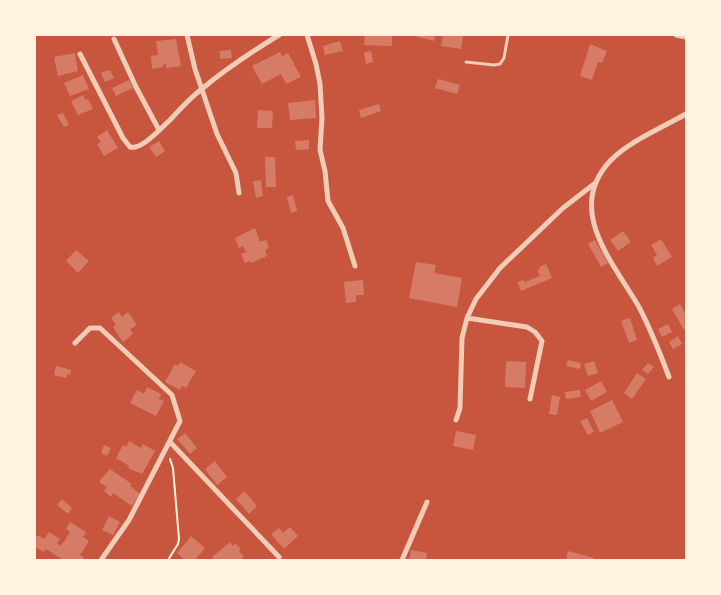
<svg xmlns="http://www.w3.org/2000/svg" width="721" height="595" font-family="Mulish,sans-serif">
	<rect width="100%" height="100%" fill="#c8553d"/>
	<path fill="#d67c66" d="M365,35H392V46L364,45Z
		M411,35H435L434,41Z
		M443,35H463L461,49L441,46Z
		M176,39L181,66L166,68V64L163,65V67L152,69L151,56L158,55L156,41Z
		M340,41L343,51L325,55L323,46Z
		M590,44L607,51L602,63L598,62L592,80L580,76Z
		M231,50L232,58L220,59V51Z
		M371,51L373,62L366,64L364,52Z
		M280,52L282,56L288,53L301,77L286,84L281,74L262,84L252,66Z
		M75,53L78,71L58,76L54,57Z
		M110,70L114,78L105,82L101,73Z
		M83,75L89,89L70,96L64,83Z
		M438,79L460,85L457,94L435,88Z
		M129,80L133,88L116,96L112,88Z
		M83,95L86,100L88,99L93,109L78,115L71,101Z
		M315,100L316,118L290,120L288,103Z
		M379,104L381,111L361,118L359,110Z
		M258,110L273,111L272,128H257Z
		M63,113L69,125L64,127L57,115Z
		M107,130L118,148L104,156L97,144L101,142L97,137Z
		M309,140V149L296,150L295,141Z
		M159,141L165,151L156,157L149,147Z
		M265,157H275L276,187H266Z
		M261,180L263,196L256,198L253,181Z
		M293,195L297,211L291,213L287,197Z
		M255,228L260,242L266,240L269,248L265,250L267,256L251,263L250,261L245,263L241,254L246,252L243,246L239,248L235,238Z
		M623,231L631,242L618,251L610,240Z
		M661,239L672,257L657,266L653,258L657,255L651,245Z
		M595,240L608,263L601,267L588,244Z
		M76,250L89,261L78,273L66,261Z
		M416,262L436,265L434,273L462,278L457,307L409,298Z
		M546,264L552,278L521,291L517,282L524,280L525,282L540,276L537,270L540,269L539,267Z
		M363,280L364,295H356V302L346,303L344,282Z
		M680,304L686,315V329L684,330L672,309Z
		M119,312L122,317L128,312L137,325L130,329L133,334L123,342L113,327L116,325L111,318Z
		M630,318L637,340L629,343L621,321Z
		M668,324L672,332L662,337L658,329Z
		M678,336L682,344L673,349L669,342Z
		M568,360L581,363L580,369L566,366Z
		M506,361L526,362L525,388L505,387Z
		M594,361L598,373L588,376L584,364Z
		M180,362L196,371L186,388L182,386L180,390L165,382L175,364L178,366Z
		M648,363L654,367L648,374L642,370Z
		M56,366L71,370L70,375L67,374L66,378L54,375Z
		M637,373L646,379L632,399L624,393Z
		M601,381L607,392L591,401L585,390Z
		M147,387L161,394L159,399L164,401L156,416L130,403L137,390L144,394Z
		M580,390L581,397L566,399L565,392Z
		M552,395L560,397L557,415L549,414Z
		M612,400L623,422L600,433L590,411Z
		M587,418L594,432L588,435L580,421Z
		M456,431L476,435L473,450L453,446Z
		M185,433L197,448L190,454L177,439Z
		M129,441L141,448L143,444L155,451L142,474L128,468L129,466L116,458L123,445L126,447Z
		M104,445L111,448L107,456L101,453Z
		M215,461L227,477L217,485L205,469Z
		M110,469L132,484L130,486L140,494L132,506L113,493L111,497L104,491L107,487L100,483V480Z
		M244,491L257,506L249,514L236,499Z
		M62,499L72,508L68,514L57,505Z
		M109,516L120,522L113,535L102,530Z
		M70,522L86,532L83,537L89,541L80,555L84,558L82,560H61L62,559L46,549L44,552L35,547V539L38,535L44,539L49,532L60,539L57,543L61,546L70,532L66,529Z
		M290,527L298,536L284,549L271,534L279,528L283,533Z
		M191,536L205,548L195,560H185L177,553Z
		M230,542L233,546L235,543L241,549L239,551L244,557L241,560H214L212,557Z
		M411,550L427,553L426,560H409Z
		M568,551L594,558L593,560H566Z"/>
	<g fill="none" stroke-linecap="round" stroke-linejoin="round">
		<path stroke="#fff3e0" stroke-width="2" d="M168,560L178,544L179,539L173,468L170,459"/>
		<path stroke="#f1ccb7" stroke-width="3" d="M466,62L494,65L500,64L504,58L508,35"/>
		<path stroke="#f1ccb7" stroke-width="5" d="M187,35L195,69L217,134L236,173L239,193
			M307,35L316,64L320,84L322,118L320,150L325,171L328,201L343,228L355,266
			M676,35L686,37
			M114,39L136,87L159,130
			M80,54L123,138L130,147C142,150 161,128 170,120C180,109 191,97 203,88C227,68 253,51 279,35
			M467,318L527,327L535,332L542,341L530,399
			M75,343L90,328H100L172,395L180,421L129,520L101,560
			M669,377C660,353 651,330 639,307C613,262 564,209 611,160C630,141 663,127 686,114
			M456,420L460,408L462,338L467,318L476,299L500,268L563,208L594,184
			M170,442L279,557
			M402,560L427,502"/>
	</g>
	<rect width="721" height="595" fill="none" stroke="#fff3e0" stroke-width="72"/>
</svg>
